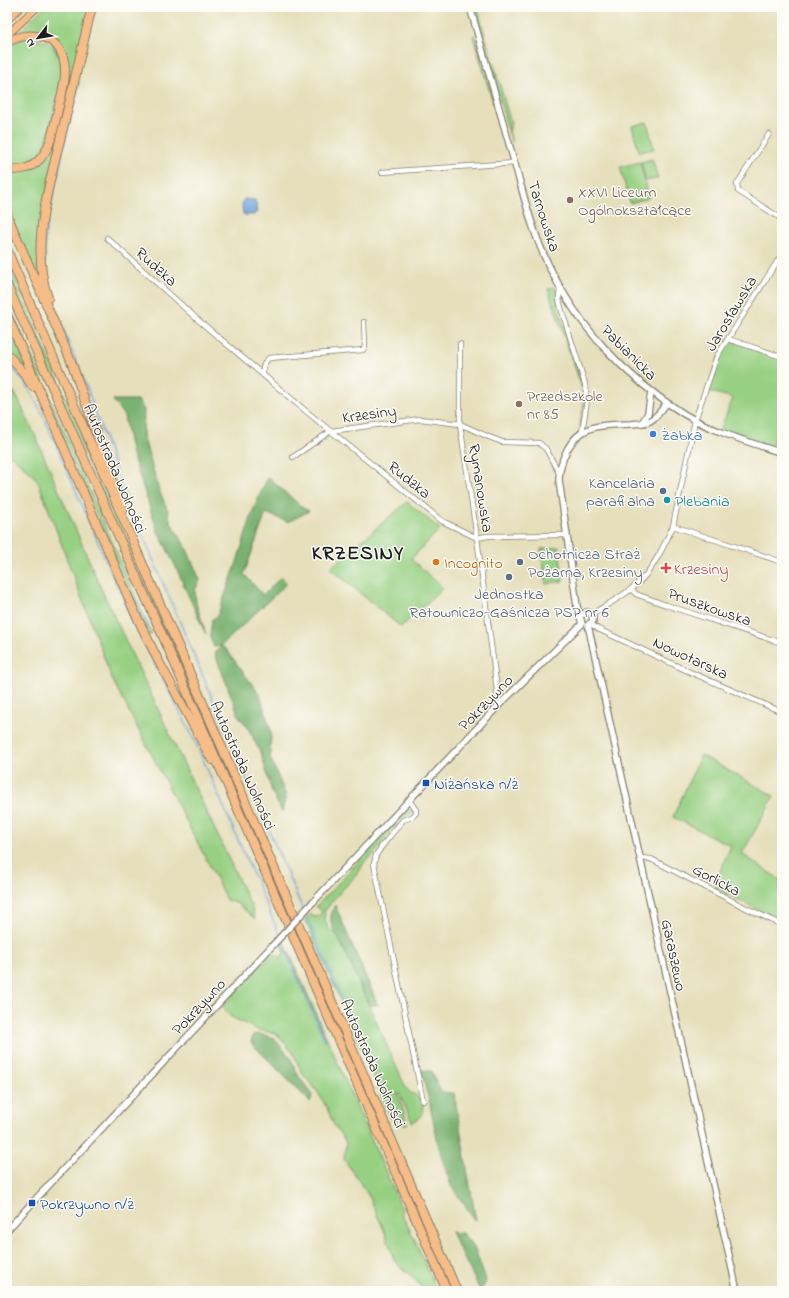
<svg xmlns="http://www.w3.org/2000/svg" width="789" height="1298" font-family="'Indie Flower',sans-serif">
	<rect width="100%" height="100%" fill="#fdfcf7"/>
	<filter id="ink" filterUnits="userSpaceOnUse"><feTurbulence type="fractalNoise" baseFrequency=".025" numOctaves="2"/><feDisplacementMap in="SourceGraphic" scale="8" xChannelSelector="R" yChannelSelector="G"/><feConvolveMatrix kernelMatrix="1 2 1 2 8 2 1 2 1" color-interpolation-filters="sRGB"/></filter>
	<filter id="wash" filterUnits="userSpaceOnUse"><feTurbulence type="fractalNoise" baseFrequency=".012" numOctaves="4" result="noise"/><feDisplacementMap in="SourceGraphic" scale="16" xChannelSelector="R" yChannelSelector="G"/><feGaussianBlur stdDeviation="0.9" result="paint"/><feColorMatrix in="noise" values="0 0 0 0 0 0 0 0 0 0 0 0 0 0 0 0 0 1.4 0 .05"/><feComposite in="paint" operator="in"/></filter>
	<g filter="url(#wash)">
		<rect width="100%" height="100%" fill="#e6dfbb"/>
		<path fill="#98d083" stroke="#5a7650" d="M44,7H89L41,218L39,283L7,208V172L41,162L68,70L46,34L35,31H20Z
			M474,7H477L492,60L488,61L473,9Z
			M475,35L500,122V126L473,36Z
			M27,37L47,42L55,50L61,63V79L46,143L37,158L24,166H7V46Z
			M493,62L511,123L509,132L512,143L489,63Z
			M647,122L654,149L639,152L632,126Z
			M652,159L658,178L646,181L641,162Z
			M640,162L649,198L630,203L620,167Z
			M7,259L42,342L291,916L288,917L31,331L7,276Z
			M554,287C558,292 557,300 558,307L584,388L585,402L580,426L584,404V394L548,289Z
			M7,300L152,634L149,636L7,310Z
			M7,322L31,377L7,351Z
			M728,340L782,358V417L771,448L720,430L733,398L708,391L719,357Z
			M7,381L16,395L34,433L103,593L251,906L255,919L238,904L226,900L215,876L112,679L39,484L31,473L7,452Z
			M407,502L440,529L411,559L443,588L401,627L330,568Z
			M559,547L563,581L546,584L541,549Z
			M701,755L774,796L742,854L782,881V913L779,920L713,887L731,846L673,817Z
			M410,806L413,809L412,813L402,818L374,854L364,862L359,872L332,901L326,910L324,909L323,910L325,912C324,920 327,924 329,930C336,930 338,937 341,943L405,1086C410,1095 413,1092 419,1098C427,1107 422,1119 412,1122L399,1093L397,1094L401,1103L407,1122V1124C399,1125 395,1123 391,1117L305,919L310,914L314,917L319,916L322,912L317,907H316L317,906Z
			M284,941L388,1177L402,1210L401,1213L415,1240L437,1291H423L416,1280L398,1265L394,1259L384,1230L367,1193L344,1159L346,1143L344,1139L334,1125L327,1108L317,1091L302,1073L293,1053L277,1034L258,1030L231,1017L222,1007L274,952L280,958L284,953L281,945L282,943L325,1041L326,1040L283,942Z
			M370,1098L454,1291H451L368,1099Z"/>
		<path fill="#7ab271" stroke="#4b6746" d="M113,400H138L144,410L143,435L159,490L168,511L171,523L186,547L200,580L195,590L196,603L206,634L203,628L174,563L157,529L131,451L124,416Z
			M269,478L303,508L309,511L288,522L266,513L244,574L263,595L281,577L287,583L221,646L226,649L260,695L271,731L270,757L286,796L282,812L272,792L261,754L248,728L239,716L215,654L221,646L214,647L210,637L212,619L217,617L236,565L254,508L267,479Z
			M335,905L378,1005H369L341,943C333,927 326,922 335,905Z
			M259,1034L274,1038L283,1049L290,1057L299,1077L313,1095L310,1102L251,1043L253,1035Z
			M421,1070L431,1071L441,1092L454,1093L476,1221L451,1186L440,1152L429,1101Z
			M451,1232L462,1233L474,1247L486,1280L484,1286L480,1290Z"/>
		<path fill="#69a0d7" stroke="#425e7a" d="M244,199L255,200L256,203L257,212L254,215H245L243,214L242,205Z"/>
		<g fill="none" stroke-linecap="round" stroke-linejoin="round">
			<path stroke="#69a0d7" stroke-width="1.5" d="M45,263V239L47,221L79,82
				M46,272L47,280
				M52,298L58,316L88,391L119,480L303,910
				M7,361L27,385L42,413L128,611L147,649L194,739L280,936
				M134,598L148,628
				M305,913L354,1027
				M281,940L325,1040"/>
		</g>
	</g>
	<g filter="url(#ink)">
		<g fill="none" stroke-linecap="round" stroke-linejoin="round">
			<defs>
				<path id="minor" d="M769,134L737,184L738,191L782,219
					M382,172L515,163
					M107,238L197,319L307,412L442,521L477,538L487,536L566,535
					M560,288L559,299L561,308L585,384L587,401L582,432
					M728,339L782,357
					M460,344V424L477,538L499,705
					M263,375C262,367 263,364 269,358L363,350L365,346L364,322
					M293,457L331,431L420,419L460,424L489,437L502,442L539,443L546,449L559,473
					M673,526L782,562
					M631,589L636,594L666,605L782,643
					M592,614C606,605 624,596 636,585C653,570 664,546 673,526L695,420L717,356L782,254
					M591,624L598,629L690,672L782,712
					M409,800L416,810V813L412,817L403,820L382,846L376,855L374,864L423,1101
					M640,858L651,859L742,906L782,925"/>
				<path id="tertiary" d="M470,7C485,58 499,110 514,161C524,196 532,231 548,264C577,326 626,378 684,414C714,432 749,442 782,453
					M642,423L648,413L651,392
					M581,615L587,612L592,614L593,621L588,625
					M582,624L577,606L559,480C559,469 562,460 567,450C581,423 604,425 631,424C636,423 642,424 647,422C655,420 662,409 667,403
					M588,625L737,1291
					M313,902L499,705L582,624
					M7,1230L272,946"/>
				<path id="trunk" d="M7,20L20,7
					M7,35L37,7"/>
				<path id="motorway" d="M7,42C32,28 64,36 65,69C66,84 60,99 57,114C53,130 51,149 38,161C30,169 18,171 7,169
					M7,215L71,361L123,510
					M7,250L457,1291
					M7,285L161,632L447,1291
					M48,298C29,244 50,182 63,128C73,88 82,47 92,7
					M7,315L135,613L158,660L212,760
					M7,354L23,372L33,387"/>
			</defs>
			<use href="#minor" stroke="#817e6c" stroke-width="6"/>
			<use href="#tertiary" stroke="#817e6c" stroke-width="8"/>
			<use href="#trunk" stroke="#817e6c" stroke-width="9"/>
			<use href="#motorway" stroke="#817e6c" stroke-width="10"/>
			<use href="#minor" stroke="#fff" stroke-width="4.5"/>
			<use href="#tertiary" stroke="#fff" stroke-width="5.5"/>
			<use href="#trunk" stroke="#f7bd88" stroke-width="7"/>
			<use href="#motorway" stroke="#f7bd88" stroke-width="8"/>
			<defs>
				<path id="tertiary-bridge" d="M272,946L313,902"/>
			</defs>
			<use href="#tertiary-bridge" stroke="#817e6c" stroke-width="8" stroke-linecap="butt"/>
			<use href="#tertiary-bridge" stroke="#fff" stroke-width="5.5"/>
		</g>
	</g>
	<g fill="#8d6e63" stroke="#fdfcf7" stroke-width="1.5">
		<circle cx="570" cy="200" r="4"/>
		<circle cx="519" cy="404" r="4"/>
	</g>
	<circle fill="#3f7fe0" stroke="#fdfcf7" stroke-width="1.5" cx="653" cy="434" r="4"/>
	<g fill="#5c6f8a" stroke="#fdfcf7" stroke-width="1.5">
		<circle cx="663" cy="491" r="4"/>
		<circle cx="520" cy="562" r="4"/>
		<circle cx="509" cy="577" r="4"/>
	</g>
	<circle fill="#0f9aa8" stroke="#fdfcf7" stroke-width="1.5" cx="667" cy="500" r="4"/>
	<circle fill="#e8710a" stroke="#fdfcf7" stroke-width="1.5" cx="436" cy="562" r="4"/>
	<path fill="#e0444e" stroke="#fdfcf7" stroke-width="1.5" d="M664 562h4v4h4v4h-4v4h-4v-4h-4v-4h4z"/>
	<g fill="#1a4fb4" stroke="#fdfcf7" stroke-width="1.5">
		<rect x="422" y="779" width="8" height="8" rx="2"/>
		<rect x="28" y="1199" width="8" height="8" rx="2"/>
	</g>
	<g text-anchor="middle" stroke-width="3" stroke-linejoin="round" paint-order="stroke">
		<g font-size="16" fill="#785e54" stroke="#fdfcf7" text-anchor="start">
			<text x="578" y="197">XXVI Liceum<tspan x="578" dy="18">Ogólnokształcące</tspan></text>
			<text x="527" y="401">Przedszkole<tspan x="527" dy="18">nr 85</tspan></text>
		</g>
		<g font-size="16" fill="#1c1c1c" stroke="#fdfcf7">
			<text transform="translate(545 216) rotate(72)" y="6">Tarnowska</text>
			<text transform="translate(157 266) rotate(42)" y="6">Rudzka</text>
			<text transform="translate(730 313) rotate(-59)" y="6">Jarosławska</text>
			<text transform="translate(630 352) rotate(45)" y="6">Pabianicka</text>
			<text transform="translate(369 413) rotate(-8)" y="6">Krzesiny</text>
			<text transform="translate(116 468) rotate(67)" y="6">Autostrada Wolności</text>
			<text transform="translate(410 479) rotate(39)" y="6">Rudzka</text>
			<text transform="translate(482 488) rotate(81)" y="6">Rymanowska</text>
			<text transform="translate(710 606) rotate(19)" y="6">Pruszkowska</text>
			<text transform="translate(691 657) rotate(25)" y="6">Nowotarska</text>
			<text transform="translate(485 702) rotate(-46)" y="6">Pokrzywno</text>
			<text transform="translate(244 765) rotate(66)" y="6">Autostrada Wolności</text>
			<text transform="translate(717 879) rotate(28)" y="6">Gorlicka</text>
			<text transform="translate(675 955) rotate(78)" y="6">Garaszewo</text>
			<text transform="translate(198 1006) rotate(-47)" y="6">Pokrzywno</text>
			<text transform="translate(374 1063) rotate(66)" y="6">Autostrada Wolności</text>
		</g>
		<g font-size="16" fill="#366cbe" stroke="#fdfcf7" text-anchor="start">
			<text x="661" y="440">Żabka</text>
		</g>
		<g font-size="16" fill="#4e5e75" stroke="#fdfcf7" text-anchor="end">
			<text x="655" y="488">Kancelaria<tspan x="655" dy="18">parafialna</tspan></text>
			<text x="528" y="559" text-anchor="start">Ochotnicza Straż<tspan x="528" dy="18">Pożarna, Krzesiny</tspan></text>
			<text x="509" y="599" text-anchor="middle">Jednostka<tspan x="509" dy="18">Ratowniczo-Gaśnicza PSP nr 6</tspan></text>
		</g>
		<g font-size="16" fill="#0d838f" stroke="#fdfcf7" text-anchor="start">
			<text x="675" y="506">Plebania</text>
		</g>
		<g font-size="16" fill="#c56008" stroke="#fdfcf7" text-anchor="start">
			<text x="444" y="568">Incognito</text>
		</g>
		<g font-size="16" fill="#be3a42" stroke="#fdfcf7" text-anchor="start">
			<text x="674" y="574">Krzesiny</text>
		</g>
		<g font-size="16" fill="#164399" stroke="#fdfcf7" text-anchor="start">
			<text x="434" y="789">Niżańska n/ż</text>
			<text x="40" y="1209">Pokrzywno n/ż</text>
		</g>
		<g font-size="20" font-weight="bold" letter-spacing="1" fill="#1c1c1c" stroke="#fdfcf7">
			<text x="358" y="559">KRZESINY</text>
		</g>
	</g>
	<rect width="789" height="1298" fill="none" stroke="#fdfcf7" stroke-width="24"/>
	<g transform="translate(38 38) rotate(239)" stroke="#fdfcf7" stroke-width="3" paint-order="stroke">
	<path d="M0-3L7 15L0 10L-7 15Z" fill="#1c1c1c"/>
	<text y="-6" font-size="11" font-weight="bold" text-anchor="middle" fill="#1c1c1c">N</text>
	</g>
</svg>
